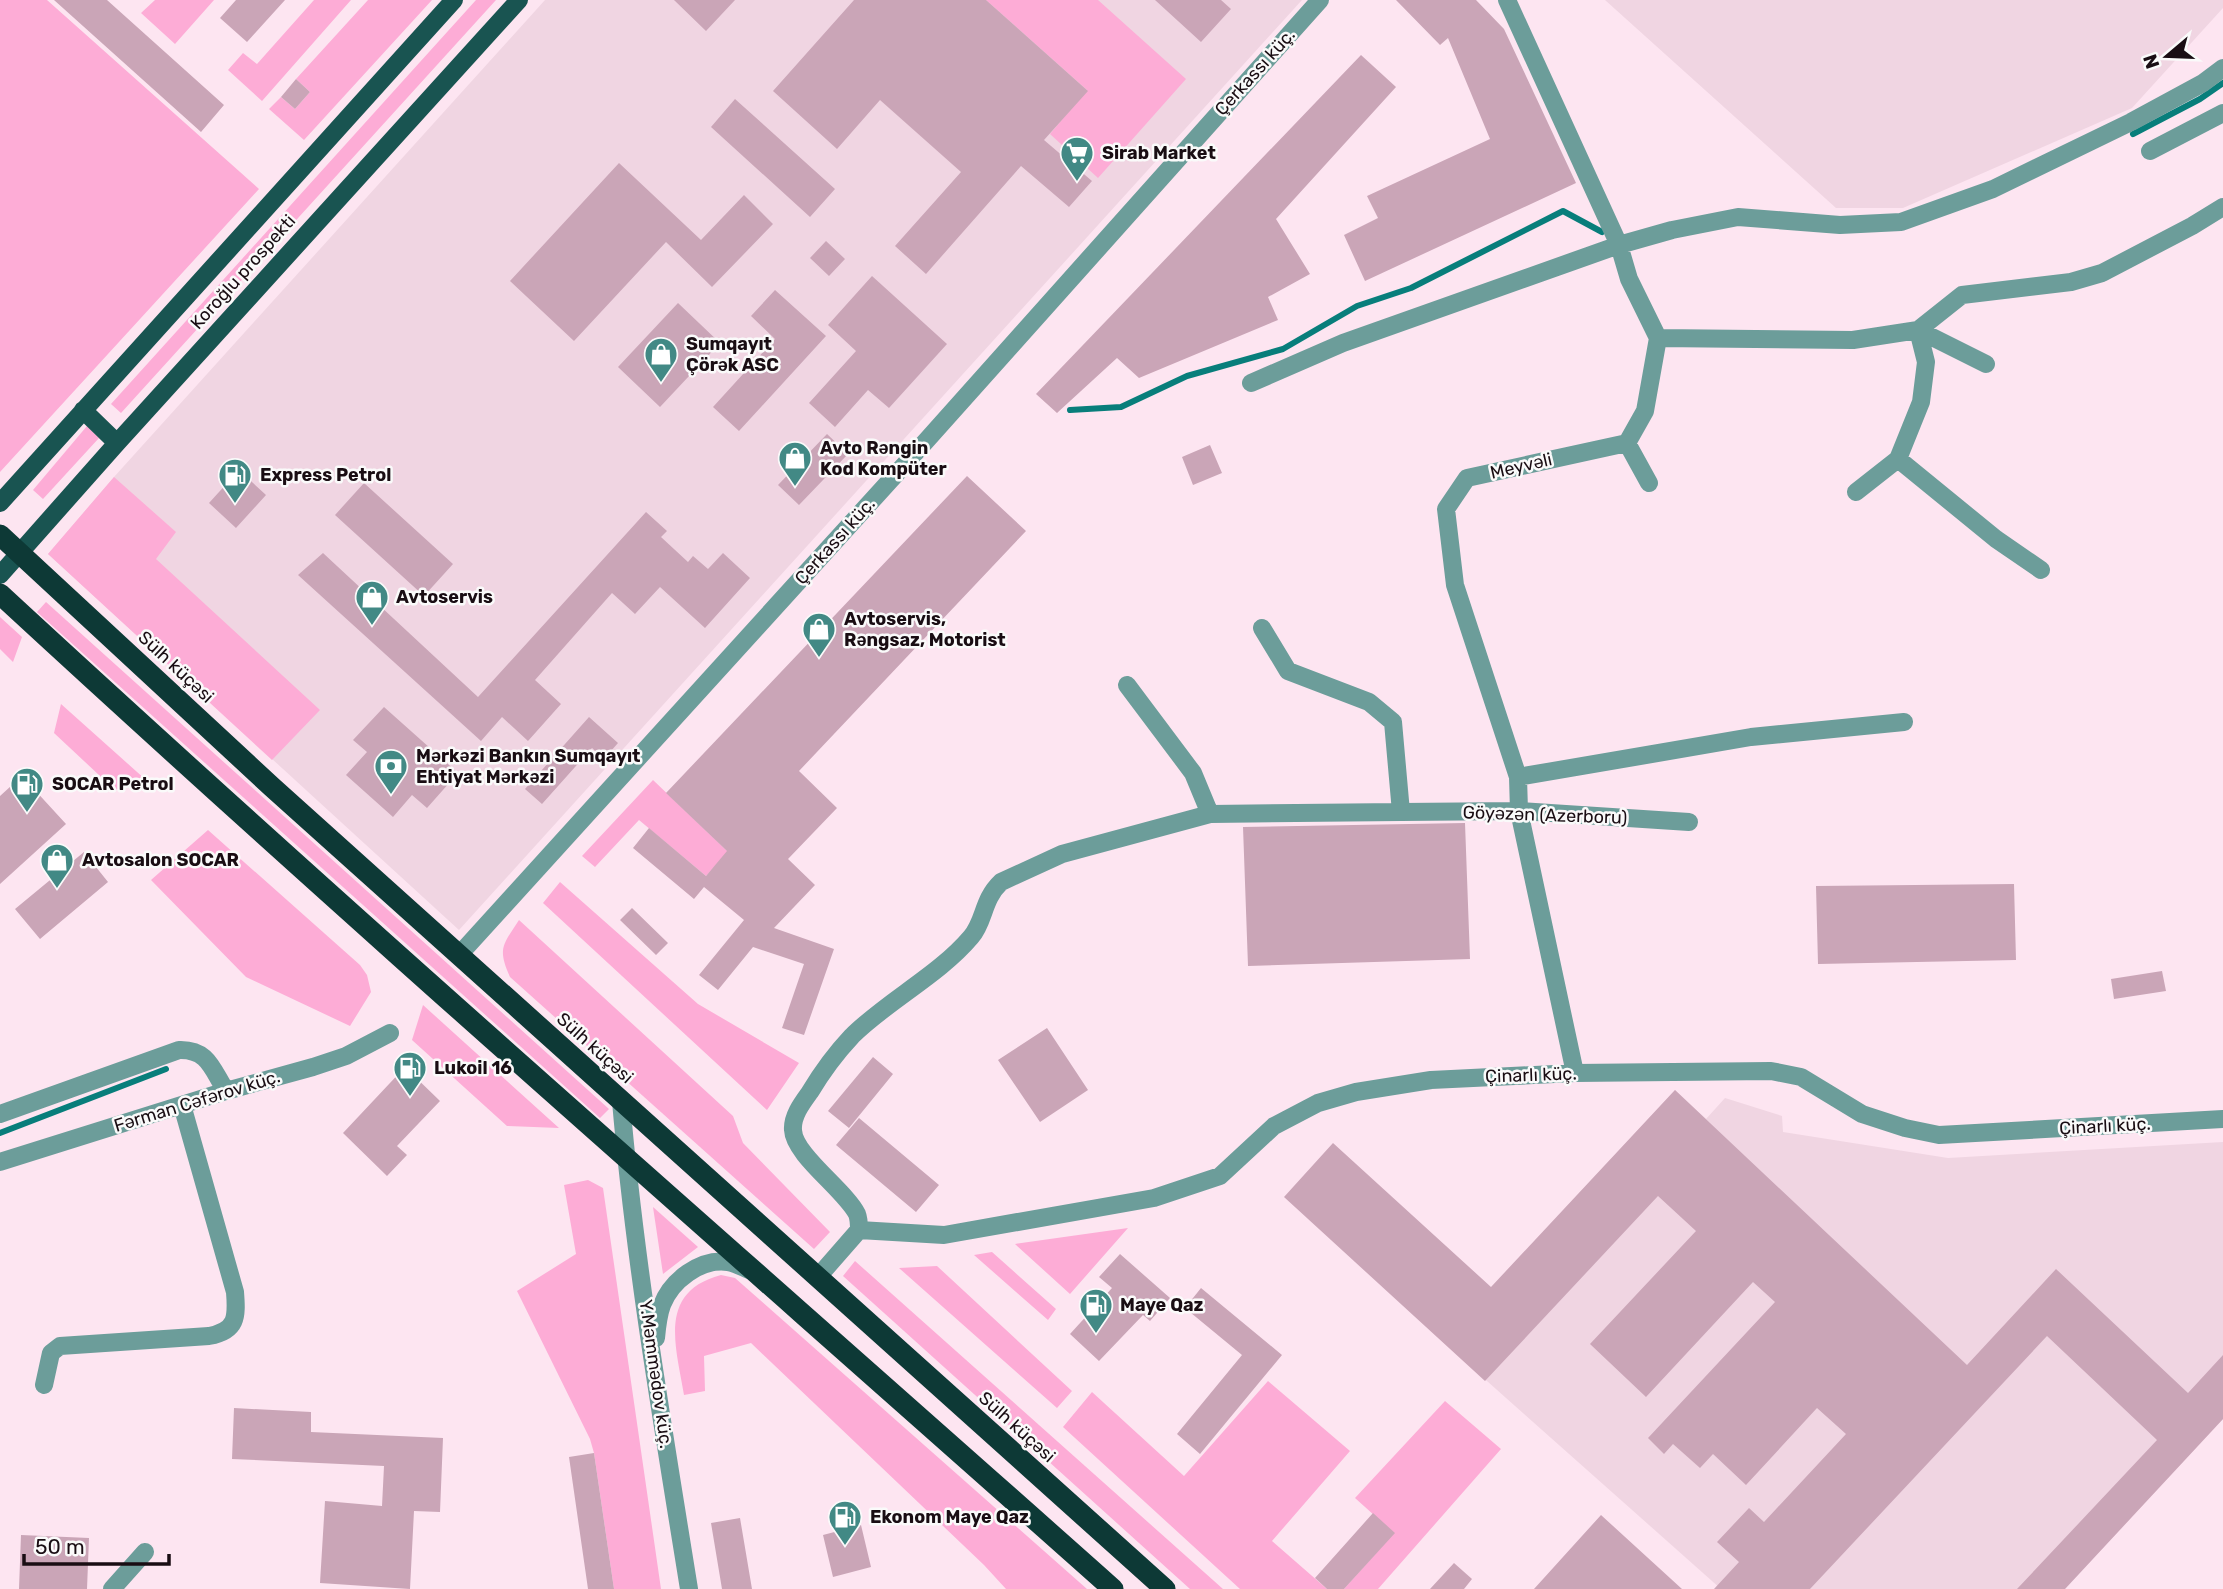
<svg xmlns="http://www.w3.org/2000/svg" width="2223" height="1589" font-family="Rubik,sans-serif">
	<rect width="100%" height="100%" fill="#fde5f1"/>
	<path fill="#f0d5e2" d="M545,0H1302L459,930L48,554L114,477Z
		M1605,0H2223V8L2132,108L1903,208H1836Z
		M1675,1090L1706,1119L1725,1098L1782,1116L1783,1132L1948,1158L2223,1142V1419L2065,1589H1721L1442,1341Z"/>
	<path fill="#fdacd6" d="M0,0H47L259,189L0,472Z
		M155,0H214L175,44L141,13Z
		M314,0H351L262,101L228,70L243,53L257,64Z
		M368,0H432L304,140L269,109L281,97L295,109L310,92L296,79Z
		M476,0H496L121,413L111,404Z
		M986,0H1098L1186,79L1098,178L1050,134L1087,90Z
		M87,426L99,438L43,499L33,490Z
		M114,477L176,532L156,559L320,710L272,760L48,554Z
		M46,602L609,1109L600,1118L37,612Z
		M0,617L22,637L13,662L0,649Z
		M61,704L146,780L115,790L54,733Z
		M653,780L790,911L716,865L706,876L639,820L595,867L582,856Z
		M208,830L360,965L367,975L371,992L350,1026L246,977L151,880Z
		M560,882L698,1004L799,1063L767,1110L543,903Z
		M519,920L733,1116L743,1143L830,1232L814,1249L510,977C497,948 503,945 519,920Z
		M423,1005L559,1128L507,1126L412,1040Z
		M588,1180L603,1188L661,1589H614L594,1453L590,1439L517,1291L576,1254L564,1185Z
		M653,1207L698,1247L663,1274Z
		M1128,1228L1070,1294L1015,1244Z
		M992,1252L1056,1309L1048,1320L974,1255Z
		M855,1261L1223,1589H1190L843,1276Z
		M937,1266L1072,1391L1057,1408L899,1268Z
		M721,1275L735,1278L1087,1589H1006L984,1565L751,1343L704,1356L705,1391L684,1395C676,1346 657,1292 721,1275Z
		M1268,1381L1350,1451L1272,1541L1327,1589H1240L1063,1427L1092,1392L1184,1476Z
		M1445,1401L1501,1449L1378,1589H1344L1394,1533L1355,1498Z"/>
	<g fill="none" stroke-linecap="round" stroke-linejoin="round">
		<path stroke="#087e7b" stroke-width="6" d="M2133,134L2200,99L2223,83
			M1070,410L1121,407L1187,376L1283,349L1357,306L1411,288L1563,211L1602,232
			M0,1133L166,1069"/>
	</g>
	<path fill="#caa5b7" d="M54,0H107L224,105L201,132Z
		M236,0H285L247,42L220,18Z
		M674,0H735L706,31Z
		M854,0H986L1088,91L1044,140L1092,181L1069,207L1021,166L926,274L895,246L961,172L880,100L837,149L773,91Z
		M1155,0H1221L1231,9L1201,42Z
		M1396,0H1476L1504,29L1576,183L1365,281L1344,235L1378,218L1367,196L1490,139L1448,38L1440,45Z
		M1361,55L1396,87L1276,219L1310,274L1268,297L1278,320L1139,378L1117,358L1057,413L1036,394Z
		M296,79L310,92L295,109L281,97Z
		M735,99L835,189L810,217L711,127Z
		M619,163L701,240L744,195L773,224L712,287L666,242L574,341L510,281Z
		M826,241L845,259L829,276L810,258Z
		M872,276L947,344L889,408L868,390L835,427L809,403L856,351L828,325Z
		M775,290L826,336L739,431L713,407L775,339L751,316Z
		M678,303L720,343L660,407L618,367Z
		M827,434L848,454L799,505L778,485Z
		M1210,445L1222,473L1193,485L1182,457Z
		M239,470L266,495L236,528L209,503Z
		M967,476L1026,531L799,771L837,808L788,859L815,885L774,928L834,949L804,1035L782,1028L804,964L753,947L718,990L699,975L744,920L704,887L694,899L633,848L649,828L706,876L727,851L666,793Z
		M364,483L453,564L424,596L335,515Z
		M646,512L667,531L661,537L688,562L693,556L708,569L723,553L750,578L705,628L660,587L635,614L612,593L535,680L561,704L528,741L502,717L481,741L298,575L323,553L478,697Z
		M384,707L458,773L427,808L412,795L393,817L346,775L367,752L353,740Z
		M589,717L618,743L604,759L592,748L542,804L525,789Z
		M22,776L66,824L0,884V796Z
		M1465,823L1470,959L1248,966L1243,827Z
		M84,852L108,882L40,939L15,909Z
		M2014,884L2016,960L1818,964L1816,886Z
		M632,908L668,943L656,955L620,920Z
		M2162,971L2166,991L2114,999L2111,979Z
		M1047,1028L1088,1090L1040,1122L998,1060Z
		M873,1057L893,1074L849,1128L828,1111Z
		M405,1067L440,1101L397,1146L407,1155L387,1176L343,1133Z
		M1675,1090L1967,1365L2056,1269L2188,1393L2223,1355V1419L2065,1589H2017L2157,1440L2047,1336L1810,1589H1714L1739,1562L1717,1542L1749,1508L1764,1522L1846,1434L1817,1408L1746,1485L1713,1454L1700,1468L1673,1444L1664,1454L1648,1438L1775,1302L1753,1282L1646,1397L1590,1344L1696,1231L1658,1196L1485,1381L1284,1197L1333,1143L1491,1287Z
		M859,1118L939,1185L916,1212L836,1145Z
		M1120,1254L1170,1298L1150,1321L1143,1315L1099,1361L1070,1334L1112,1288L1099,1277Z
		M1201,1288L1282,1355L1200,1454L1177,1434L1242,1355L1185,1308Z
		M234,1408L311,1412V1432L443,1438L440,1512L414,1511L410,1589L320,1583L325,1501L382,1506L384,1466L232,1459Z
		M594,1453L614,1589H588L569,1457Z
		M1373,1513L1395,1533L1344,1589H1327L1315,1578Z
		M1601,1515L1682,1589H1534Z
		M740,1518L752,1589H722L711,1523Z
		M861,1525L871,1567L833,1577L823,1535Z
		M21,1535L89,1538L87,1589H19Z
		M1454,1563L1472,1579L1464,1589H1430Z"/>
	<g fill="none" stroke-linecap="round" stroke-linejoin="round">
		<path stroke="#6c9d9a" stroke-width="18" d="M1507,0L1619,245L1629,279L1658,338L1645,411L1627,443L1467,478L1446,509L1455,585L1518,777L1519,811L1575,1073
			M2150,151L2223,113
			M1918,330L1926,362L1921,402L1898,459L1996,539L2041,570
			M1918,330L1986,364
			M1658,338L1853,340L1918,330L1962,295L2071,282L2102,273L2192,226L2223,207
			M1251,383L1343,343L1619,245L1672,230L1738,217L1840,225L1901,222L1993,189L2131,122L2203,83L2223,68
			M1627,443L1649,483
			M1856,492L1898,459
			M1262,628L1288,671L1369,702L1393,722L1401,812L1519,811L1689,822
			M1127,685L1193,773L1210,814L1401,812
			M1518,777L1751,737L1904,722
			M459,955L926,441L1320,0
			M621,1101C635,1265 663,1427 689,1589
			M0,1114L179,1050C208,1049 212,1069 226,1091
			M0,1162L226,1091L313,1067L346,1056L390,1033
			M859,1230L944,1235L1154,1198L1220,1176L1274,1126L1318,1103L1356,1092L1431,1080L1575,1073L1771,1071L1801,1077L1862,1114L1905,1128L1939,1135L2223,1119
			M818,1277L859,1230C859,1225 859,1219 857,1214C845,1190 794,1155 793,1130C792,1116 802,1103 810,1092C822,1072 836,1053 852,1036C887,1001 939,975 971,937C985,921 982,900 1001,882L1062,854L1210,814
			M656,1338C657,1327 658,1316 662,1305C671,1281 700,1258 728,1262C735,1263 742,1267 749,1270
			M44,1385L51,1353L60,1346L209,1336C237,1331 237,1317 235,1292L182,1105
			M112,1589L145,1552"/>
		<path stroke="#195451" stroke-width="18" d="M83,410L117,443
			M0,503L454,0
			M0,575L117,443L519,0"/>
		<path stroke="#0d3936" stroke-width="21" d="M0,535L272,787L1165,1589
			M0,594C366,932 741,1258 1113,1589"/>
	</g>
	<defs>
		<symbol id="supermarket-pin" viewBox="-11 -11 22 30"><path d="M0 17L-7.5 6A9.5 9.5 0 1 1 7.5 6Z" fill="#428985" stroke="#fafafa"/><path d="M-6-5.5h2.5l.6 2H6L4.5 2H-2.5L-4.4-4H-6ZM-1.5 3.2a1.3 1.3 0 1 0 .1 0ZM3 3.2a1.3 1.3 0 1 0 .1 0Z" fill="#fff"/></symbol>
		<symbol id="shop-pin" viewBox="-11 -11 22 30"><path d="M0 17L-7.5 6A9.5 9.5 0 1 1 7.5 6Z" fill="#428985" stroke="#fafafa"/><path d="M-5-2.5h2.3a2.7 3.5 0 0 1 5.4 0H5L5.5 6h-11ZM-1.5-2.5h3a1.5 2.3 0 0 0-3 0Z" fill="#fff"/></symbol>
		<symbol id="fuel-pin" viewBox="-11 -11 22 30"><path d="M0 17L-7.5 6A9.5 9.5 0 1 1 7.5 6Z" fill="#428985" stroke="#fafafa"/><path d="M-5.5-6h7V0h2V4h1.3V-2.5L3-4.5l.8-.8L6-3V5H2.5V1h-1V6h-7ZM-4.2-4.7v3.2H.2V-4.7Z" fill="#fff"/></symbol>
		<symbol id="bank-pin" viewBox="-11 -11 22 30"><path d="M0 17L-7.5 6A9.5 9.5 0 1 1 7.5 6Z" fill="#428985" stroke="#fafafa"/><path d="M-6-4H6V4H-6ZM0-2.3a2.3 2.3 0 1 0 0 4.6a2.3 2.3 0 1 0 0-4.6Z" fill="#fff"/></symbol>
	</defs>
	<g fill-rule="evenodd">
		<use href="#supermarket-pin" x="1058" y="134" width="38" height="52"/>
		<use href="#shop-pin" x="642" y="335" width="38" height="52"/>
		<use href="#shop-pin" x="776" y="439" width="38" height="52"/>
		<use href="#fuel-pin" x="216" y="456" width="38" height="52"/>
		<use href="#shop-pin" x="353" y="578" width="38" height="52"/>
		<use href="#shop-pin" x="800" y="610" width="38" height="52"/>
		<use href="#bank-pin" x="372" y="747" width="38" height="52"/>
		<use href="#fuel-pin" x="8" y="765" width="38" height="52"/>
		<use href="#shop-pin" x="38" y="841" width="38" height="52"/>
		<use href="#fuel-pin" x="391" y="1049" width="38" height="52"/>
		<use href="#fuel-pin" x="1077" y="1286" width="38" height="52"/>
		<use href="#fuel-pin" x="826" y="1498" width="38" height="52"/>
	</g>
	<g text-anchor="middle" stroke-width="5" stroke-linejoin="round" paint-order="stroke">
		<g font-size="18" fill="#190d13" stroke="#fafafa">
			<text transform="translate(1255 72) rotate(-48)" y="6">Çerkassı küç.</text>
			<text transform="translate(243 272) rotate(-48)" y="6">Koroğlu prospekti</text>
			<text transform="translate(1521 466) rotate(-13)" y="6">Meyvəli</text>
			<text transform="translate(835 541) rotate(-48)" y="6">Çerkassı küç.</text>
			<text transform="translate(176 667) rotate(43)" y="6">Sülh küçəsi</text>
			<text transform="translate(1545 815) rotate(2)" y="6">Göyəzən (Azerboru)</text>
			<text transform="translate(595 1048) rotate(42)" y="6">Sülh küçəsi</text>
			<text transform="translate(1531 1075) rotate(-2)" y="6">Çinarlı küç.</text>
			<text transform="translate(197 1101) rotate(-17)" y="6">Fərman Cəfərov küç.</text>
			<text transform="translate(2105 1126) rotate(-3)" y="6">Çinarlı küç.</text>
			<text transform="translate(656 1374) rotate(82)" y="6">Y.Məmmədov küç.</text>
			<text transform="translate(1017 1427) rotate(42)" y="6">Sülh küçəsi</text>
		</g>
		<g font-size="18" font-weight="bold" fill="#190d13" stroke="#fafafa" text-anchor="start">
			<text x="1102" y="159">Sirab Market</text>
			<text x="686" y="350">Sumqayıt<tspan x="686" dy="21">Çörək ASC</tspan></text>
			<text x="820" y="454">Avto Rəngin<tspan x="820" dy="21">Kod Kompüter</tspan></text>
			<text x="260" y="481">Express Petrol</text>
			<text x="396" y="603">Avtoservis</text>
			<text x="844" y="625">Avtoservis,<tspan x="844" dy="21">Rəngsaz, Motorist</tspan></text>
			<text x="416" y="762">Mərkəzi Bankın Sumqayıt<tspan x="416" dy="21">Ehtiyat Mərkəzi</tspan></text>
			<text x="52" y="790">SOCAR Petrol</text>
			<text x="82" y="866">Avtosalon SOCAR</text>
			<text x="434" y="1074">Lukoil 16</text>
			<text x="1120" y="1311">Maye Qaz</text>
			<text x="870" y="1523">Ekonom Maye Qaz</text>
		</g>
	</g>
	<g transform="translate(2167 56) rotate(251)" stroke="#fafafa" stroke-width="5" paint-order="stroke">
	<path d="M0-5L12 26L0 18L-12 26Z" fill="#190d13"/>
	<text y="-10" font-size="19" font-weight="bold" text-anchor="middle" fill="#190d13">N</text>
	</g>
	<path d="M24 1554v10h145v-10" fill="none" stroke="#190d13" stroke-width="3.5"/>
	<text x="35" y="1554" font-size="21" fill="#190d13" stroke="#fafafa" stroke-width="5" paint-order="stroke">50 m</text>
</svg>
